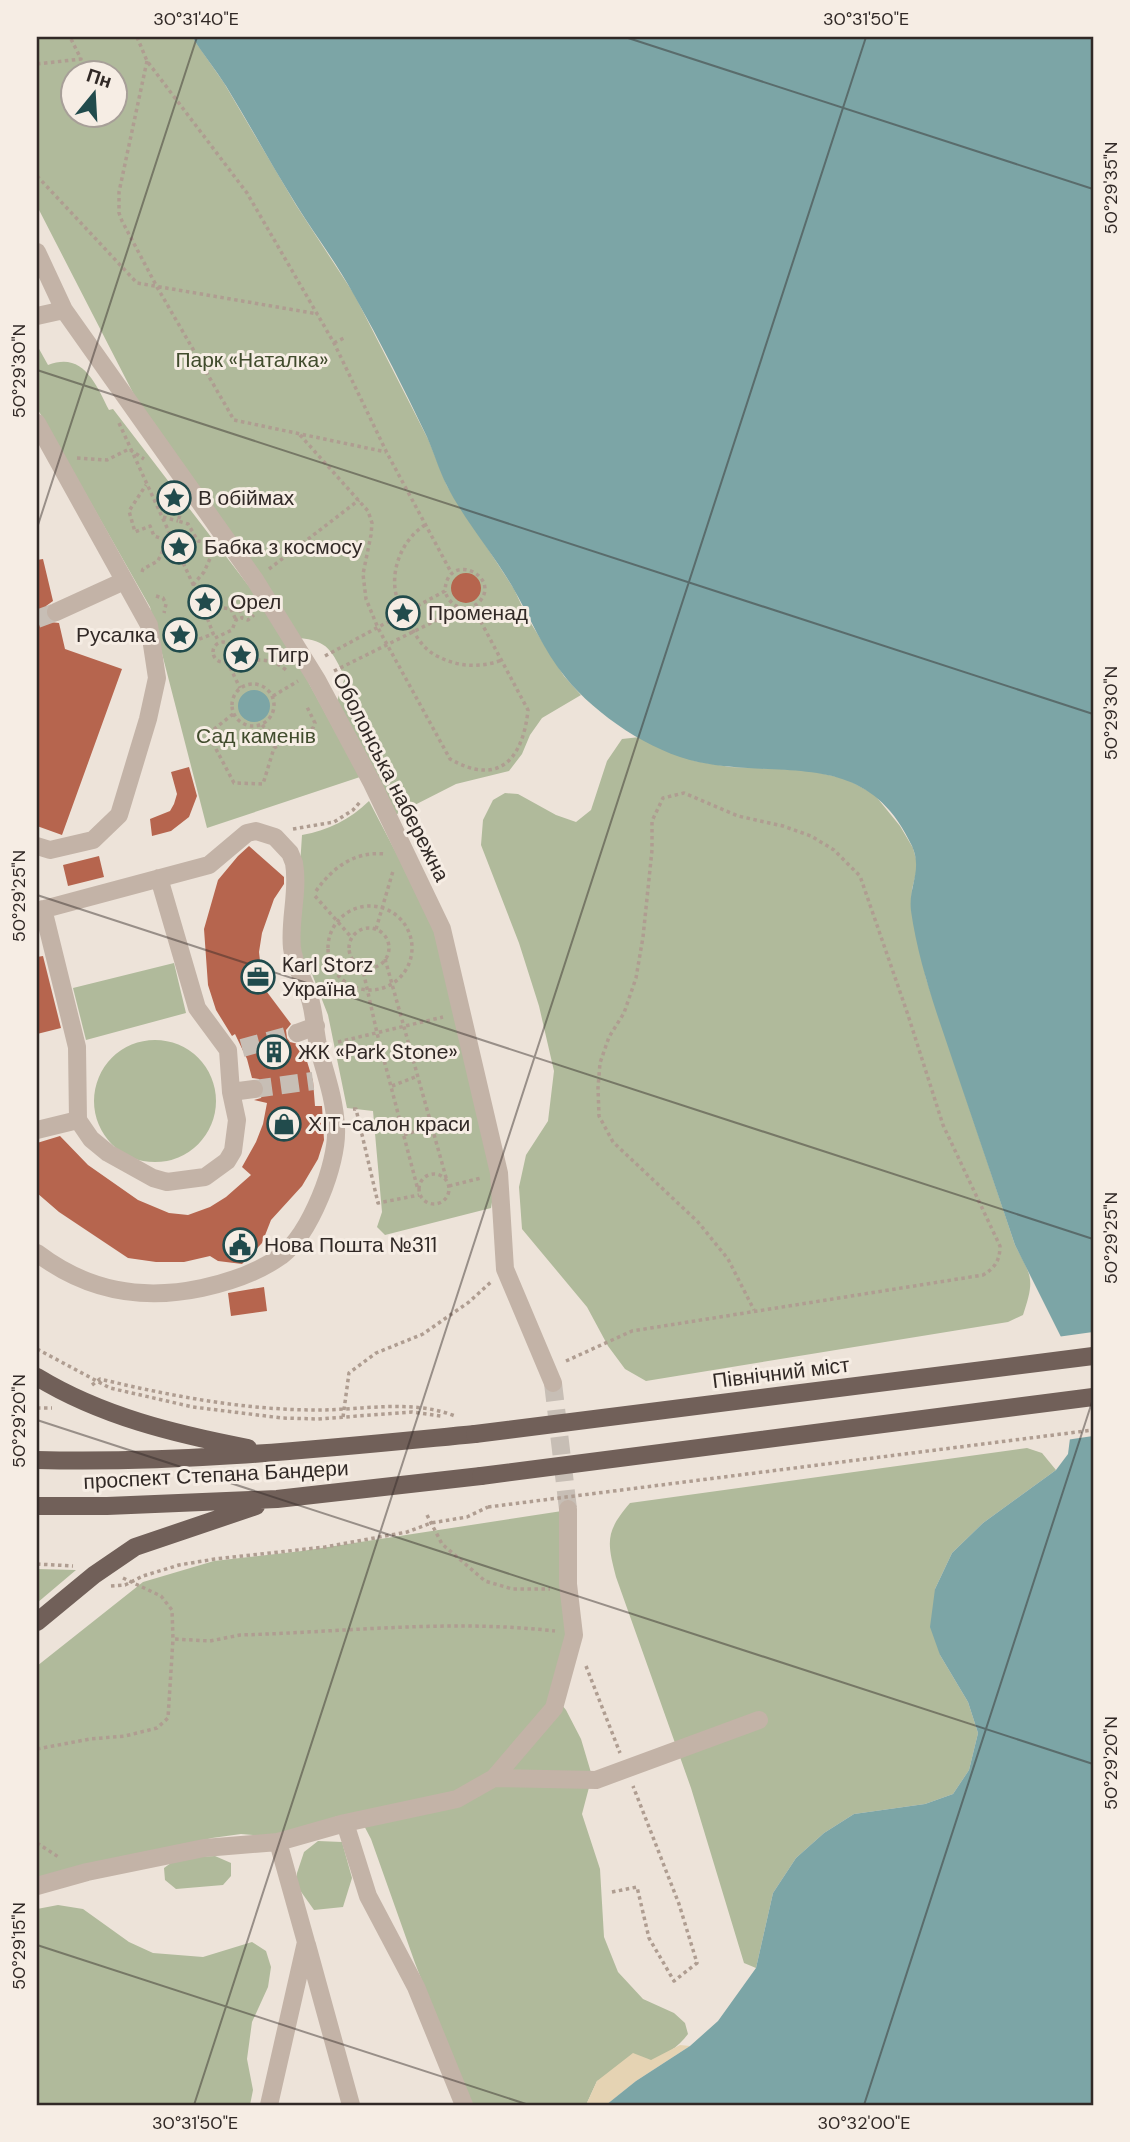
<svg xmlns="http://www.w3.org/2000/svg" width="1130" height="2142" font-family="'DM Sans',sans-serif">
	<rect width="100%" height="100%" fill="#ede3d9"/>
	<path fill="#b0ba9b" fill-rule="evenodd" d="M37,37H192L224,83L296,205L354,294L429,441L447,486L514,589L527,617L545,646L564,676L581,695L542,718L530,735L522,754L509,771L456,784L395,815L336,704L345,677C332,652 329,640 298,638L148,422L37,206ZM74,74H116V116H74Z
		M38,347L48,365C83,351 96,384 109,410L113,409L261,602L305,676L360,777L207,828L150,607L37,408Z
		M640,737L662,749L695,761L730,767L807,770L846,779L874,794L900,826L913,848L918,866L912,889L911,908L926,978L1015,1245C1032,1277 1035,1279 1023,1315L1008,1322L646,1381L625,1369L608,1346L587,1307L522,1229L519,1187L526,1155L548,1121L554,1071L539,1006L519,943L481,845L483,820L493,800L505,793L518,794L556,815L576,822L591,810L607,761L622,739Z
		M369,801L437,931L496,1179L491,1208L385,1235L377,1227L382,1212L373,1111L347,1108L328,1015L312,974L305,976L295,944L302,835C329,830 349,820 369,801Z
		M174,963L186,1013L86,1040L73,988Z
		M94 1101a61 61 0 1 1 122 0a61 61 0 1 1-122 0Z
		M1027,1448L1042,1453L1056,1470L983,1523L952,1553L935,1589L940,1655L968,1702L978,1733L969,1770L953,1794L925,1804L854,1814L824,1833L796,1858L773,1893L756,1968L744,1963L691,1788L616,1577C607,1542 605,1532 630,1503Z
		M562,1511L566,1651L554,1695L566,1710L581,1739L592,1776L582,1814L600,1869L604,1937L618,1972L643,1999L674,2013L685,2023L688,2034C669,2061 626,2070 597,2081L586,2105H470L415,1963L371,1839L359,1816H338L278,1837L241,1834L212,1838L37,1881V1666L143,1582L214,1561L302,1551Z
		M37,1569L76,1570L37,1603Z
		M318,1841L342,1842L352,1878L343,1907L314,1910L297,1886V1873L304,1852Z
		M215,1856L231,1863V1876L223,1885L176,1889L165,1880L164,1868L178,1858Z
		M58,1905L83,1909L129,1942L153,1953L203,1957L252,1942L266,1951L271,1967L268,1987L252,2022L247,2059L253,2090L250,2105H37V1909Z"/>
	<path fill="#e5d3b3" d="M680,2045L690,2046L636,2081L606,2105H586L597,2081L633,2053L651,2060Z"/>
	<path fill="#7ca5a6" d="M192,37H1093V2105H606L636,2081L690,2046L718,2021L756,1968L773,1893L796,1858L824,1833L854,1814L925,1804L953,1794L969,1770L978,1733L968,1702L940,1655L930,1627L935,1589L952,1553L983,1523L1056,1470L1068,1454L1074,1407L1064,1343L1015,1245L937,1014C926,980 916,946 911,911C908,886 923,871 912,846C866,747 784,780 698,762C651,752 596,715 566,678C543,650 530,617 512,586C492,552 465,521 447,486C439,470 434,453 427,437C404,389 380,341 354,295C337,264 316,236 297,206C272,166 250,125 226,86C215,69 203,54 192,37Z
		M238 706a16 16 0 1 1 32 0a16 16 0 1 1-32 0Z"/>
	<path fill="#ede3d9" d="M1093,1332V1436L1066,1440L1071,1407L1061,1344L1057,1337Z"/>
	<path fill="#b6654e" d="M43,559L53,601L46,606L45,616L50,622L59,623L65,649L122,669L62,835L37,826V560Z
		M451 588a15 15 0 1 1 30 0a15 15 0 1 1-30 0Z
		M189,767L197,796L189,817L171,831L152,836L150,819L170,811L174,804L177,794L171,772Z
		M249,846L284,877V884L274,899L262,933L259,952L261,970L267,992L291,1024L286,1030L287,1038L290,1042L302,1045L313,1081L315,1106H322L324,1140L318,1159L302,1186L271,1220L262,1243L242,1264L218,1261L210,1256L184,1262H156L128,1258L59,1212L37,1193V1143L60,1136L88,1165L138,1200L169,1213L188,1215L210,1207L226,1197L251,1175L242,1167L256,1142L263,1124L267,1103L254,1100L261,1098L265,1087L259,1079L252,1078L247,1059L235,1034L232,1036L216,1010L208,985L204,929L218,880L238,856Z
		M99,856L104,877L68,886L63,865Z
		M43,956L61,1028L37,1034V957Z
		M264,1287L267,1311L231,1316L228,1293Z"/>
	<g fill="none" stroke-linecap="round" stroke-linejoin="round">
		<path stroke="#c7beb5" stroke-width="18" stroke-dasharray="18 9" stroke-linecap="butt" d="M37,619L56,612
			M242,1048L297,1033
			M254,1089L313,1081
			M553,1383L568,1509"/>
		<path stroke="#af9d91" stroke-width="3.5" stroke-dasharray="3.5 3.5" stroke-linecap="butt" d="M137,37L147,61L247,193L334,343L387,453L452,574
			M147,61L119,192V213L122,221L157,287L234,420L386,452
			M37,64L81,59L70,37
			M37,176L137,283L318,314
			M334,343L346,337
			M119,423L197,593
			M300,435L368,511L372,523L371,535L363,574L366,599L378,628L450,759C499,787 523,759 528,710L473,607
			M77,458L107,460L129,449L144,459
			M182,509L178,521L188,524L198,541L203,542
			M163,517L178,521
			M425,525C401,540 388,574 398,601C401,608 405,614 408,621C415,635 423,650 439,657C459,667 481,668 502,660
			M269,569L359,500
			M142,572L143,569L158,561L166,543L163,539L154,536L150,526L135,532L129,511L146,485
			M193,585L204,572L212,554
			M191 602a10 10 0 1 1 20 0a10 10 0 1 1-20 0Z
			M156,596L163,598L166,604L164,613
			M246,605L240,610L242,618L248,620L254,615
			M210,606L231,609L236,620
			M205,612L214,636
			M215,638L232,630L236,620L242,618
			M213 652a10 10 0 1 1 20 0a10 10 0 1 1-20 0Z
			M173,649L213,634
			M325,656L445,591C447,549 503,577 479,602C466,615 449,606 445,591
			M227,661L240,688
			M230,668C250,659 268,655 286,670
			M334,671L461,608
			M232 705a21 21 0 1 1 42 0a21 21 0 1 1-42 0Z
			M273,696L298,681
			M233,714L208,734L234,783L263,784L274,748L313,728L315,723L307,707
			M262,725L282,744
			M293,829L334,822L353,810L361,801
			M316,891C333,867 355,851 385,854
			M315,896L352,938
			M328 948a42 42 0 1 1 84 0a42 42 0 1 1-84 0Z
			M349 948a20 20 0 1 1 40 0a20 20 0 1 1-40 0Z
			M376,929L393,871
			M385,959L447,1181
			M362,966L377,1033L418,1190
			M338,1042L443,1017
			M392,1086L418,1076
			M353,1109H356L378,1203L419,1195
			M404,1135L431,1126
			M419 1189a15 15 0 1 1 30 0a15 15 0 1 1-30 0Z
			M449,1186L481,1178
			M37,1349L110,1388L193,1407L282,1418L318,1419L412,1412L441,1416
			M566,1361L632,1331L983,1275C995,1268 1000,1260 1000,1246L943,1125L908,1015L860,876L834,850L811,836L783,826L738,816L684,793L663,798L652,821V850L643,937L636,978L624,1013L609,1037L600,1063L598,1088L599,1116L613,1142L698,1222L728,1259L754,1310
			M92,1385L100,1379C171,1396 244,1410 317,1410C363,1410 412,1399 455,1416
			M37,1408H52
			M343,1417L349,1373L376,1353L423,1334L469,1302L491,1282
			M427,1515L442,1544L485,1581L512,1589H550
			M37,1564L73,1566
			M123,1578L161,1596L172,1610L173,1639L210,1641L240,1635C344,1632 451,1619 555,1631
			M111,1586L125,1585L143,1576L179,1565L215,1559L325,1547L407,1532L431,1523L467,1517L488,1507
			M586,1666L620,1753
			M37,1749L90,1739L125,1736L157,1728L168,1718L173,1639
			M37,1843L60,1858
			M612,1892L637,1887L649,1938L674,1981L697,1963L679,1904L633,1786"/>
		<path stroke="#c3b3a7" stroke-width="18" d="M37,252L64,310L255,580L317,680L372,783L442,929L499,1173L505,1269L553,1383
			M37,316L64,310
			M37,423L149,625L157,678L148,719L119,815L93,840L50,850L37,846
			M56,612L124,581
			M43,909L77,1047L78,1120
			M37,911L209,865L247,833L256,831L275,837L290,853L294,863C299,891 289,920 292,948C294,967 307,984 311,1003C315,1018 315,1034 319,1050C326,1075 335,1101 336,1128C338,1164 310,1234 281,1256C257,1273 230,1282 202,1288C141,1301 87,1291 37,1253
			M297,1033L316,1026
			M231,1092L254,1089
			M37,1130L78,1120L91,1139L108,1153L153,1178L167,1182L205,1177L227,1161L233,1151L237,1120L231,1092L228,1050L197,1008L159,878
			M494,1778L596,1780L759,1720
			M345,1823L368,1896L416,1987L464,2105
			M37,1886L87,1872L204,1848L278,1842L345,1823L457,1799L494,1778L554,1708L574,1635L568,1584V1509
			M307,1945L351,2105
			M269,2105L306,1942L278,1842"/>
		<path stroke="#716059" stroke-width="18" d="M37,1377C101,1416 175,1434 248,1448
			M37,1460C183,1464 329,1448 475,1434
			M37,1506H107L277,1499L481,1476
			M37,1622L94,1575L135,1547L256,1506"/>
		<path stroke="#af9d91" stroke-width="3.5" stroke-dasharray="3.5 3.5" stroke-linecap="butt" d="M488,1507L1093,1430"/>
		<path stroke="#716059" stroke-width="18" d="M475,1434L1093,1356
			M481,1476L1093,1397"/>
	</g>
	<path fill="none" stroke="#312926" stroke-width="2" stroke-opacity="0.45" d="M625,37L1093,189M37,370L1093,714M37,528L197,37M37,895L1093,1239M37,1420L1093,1764M37,1945L529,2105M194,2105L866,37M864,2105L1093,1399"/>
	<defs>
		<symbol id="sight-ring" viewBox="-11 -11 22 22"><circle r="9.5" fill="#f6ede4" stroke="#214b4c" stroke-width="1.5"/><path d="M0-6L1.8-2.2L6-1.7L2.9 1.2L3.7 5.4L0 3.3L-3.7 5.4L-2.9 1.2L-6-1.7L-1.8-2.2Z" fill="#214b4c"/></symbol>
		<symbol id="office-ring" viewBox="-11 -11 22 22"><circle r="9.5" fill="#f6ede4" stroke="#214b4c" stroke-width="1.5"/><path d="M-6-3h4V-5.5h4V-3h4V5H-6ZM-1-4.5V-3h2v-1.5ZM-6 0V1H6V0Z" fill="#214b4c"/></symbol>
		<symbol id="building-ring" viewBox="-11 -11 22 22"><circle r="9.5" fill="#f6ede4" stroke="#214b4c" stroke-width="1.5"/><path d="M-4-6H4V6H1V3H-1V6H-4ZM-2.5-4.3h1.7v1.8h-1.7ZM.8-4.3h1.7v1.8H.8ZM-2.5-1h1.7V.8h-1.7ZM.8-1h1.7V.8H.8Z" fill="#214b4c"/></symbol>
		<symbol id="shop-ring" viewBox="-11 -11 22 22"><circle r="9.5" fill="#f6ede4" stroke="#214b4c" stroke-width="1.5"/><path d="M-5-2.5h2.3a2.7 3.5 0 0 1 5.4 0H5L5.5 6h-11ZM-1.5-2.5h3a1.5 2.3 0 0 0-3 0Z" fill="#214b4c"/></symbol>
		<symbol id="civic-ring" viewBox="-11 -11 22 22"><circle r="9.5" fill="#f6ede4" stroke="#214b4c" stroke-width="1.5"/><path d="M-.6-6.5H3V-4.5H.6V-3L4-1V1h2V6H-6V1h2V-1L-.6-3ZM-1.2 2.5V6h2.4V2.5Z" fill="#214b4c"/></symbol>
	</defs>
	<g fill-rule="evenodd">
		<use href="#sight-ring" x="155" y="479" width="38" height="38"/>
		<use href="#sight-ring" x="160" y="528" width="38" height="38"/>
		<use href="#sight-ring" x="186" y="583" width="38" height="38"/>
		<use href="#sight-ring" x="384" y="594" width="38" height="38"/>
		<use href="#sight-ring" x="161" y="616" width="38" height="38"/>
		<use href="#sight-ring" x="222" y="636" width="38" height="38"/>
		<use href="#office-ring" x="239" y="958" width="38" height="38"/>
		<use href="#building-ring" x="255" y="1033" width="38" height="38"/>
		<use href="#shop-ring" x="265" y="1105" width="38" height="38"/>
		<use href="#civic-ring" x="221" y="1226" width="38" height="38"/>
	</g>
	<g text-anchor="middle" stroke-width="6" stroke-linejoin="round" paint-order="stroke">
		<g font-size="21" fill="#414c2d" stroke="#f6ede4">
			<text x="252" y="367">Парк «Наталка»</text>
			<text x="256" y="743">Сад каменів</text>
		</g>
		<g font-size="21" fill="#312926" stroke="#f6ede4" text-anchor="start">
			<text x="198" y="505">В обіймах</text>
			<text x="204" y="554">Бабка з космосу</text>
			<text x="230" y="609">Орел</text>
			<text x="428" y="620">Променад</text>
			<text x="156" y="642" text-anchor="end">Русалка</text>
			<text x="266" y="662">Тигр</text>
			<text x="282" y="972">Karl Storz<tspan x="282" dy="24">Україна</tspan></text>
			<text x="298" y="1059">ЖК «Park Stone»</text>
			<text x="308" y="1131">ХІТ-салон краси</text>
			<text x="264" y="1252">Нова Пошта №311</text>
		</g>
		<g font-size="21" fill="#312926" stroke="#f6ede4">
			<text transform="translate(391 777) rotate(63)" y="7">Оболонська набережна</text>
			<text transform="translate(781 1373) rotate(-7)" y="7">Північний міст</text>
			<text transform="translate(216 1475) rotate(-3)" y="7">проспект Степана Бандери</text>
		</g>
	</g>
	<rect width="1130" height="2142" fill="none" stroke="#f6ede4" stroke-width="77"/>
	<g transform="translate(94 94) rotate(18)"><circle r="33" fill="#f6ede4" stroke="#a79f98" stroke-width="2"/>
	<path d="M0-5L12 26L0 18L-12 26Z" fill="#214b4c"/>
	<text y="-10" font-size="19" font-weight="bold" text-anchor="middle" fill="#312926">Пн</text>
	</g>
	<rect x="38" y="38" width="1054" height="2066" fill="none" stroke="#312926" stroke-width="2.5"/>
	<g font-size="18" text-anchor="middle" fill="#312926">
		<text x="196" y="25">30°31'40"E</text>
		<text x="866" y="25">30°31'50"E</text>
		<text transform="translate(1111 188) rotate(-90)" y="6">50°29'35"N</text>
		<text transform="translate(19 371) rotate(-90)" y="6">50°29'30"N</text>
		<text transform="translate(1111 713) rotate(-90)" y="6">50°29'30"N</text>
		<text transform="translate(19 896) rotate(-90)" y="6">50°29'25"N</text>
		<text transform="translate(1111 1238) rotate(-90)" y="6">50°29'25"N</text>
		<text transform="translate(19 1421) rotate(-90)" y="6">50°29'20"N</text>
		<text transform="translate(1111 1763) rotate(-90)" y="6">50°29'20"N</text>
		<text transform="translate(19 1946) rotate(-90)" y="6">50°29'15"N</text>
		<text x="195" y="2129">30°31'50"E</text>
		<text x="864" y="2129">30°32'00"E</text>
	</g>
</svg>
